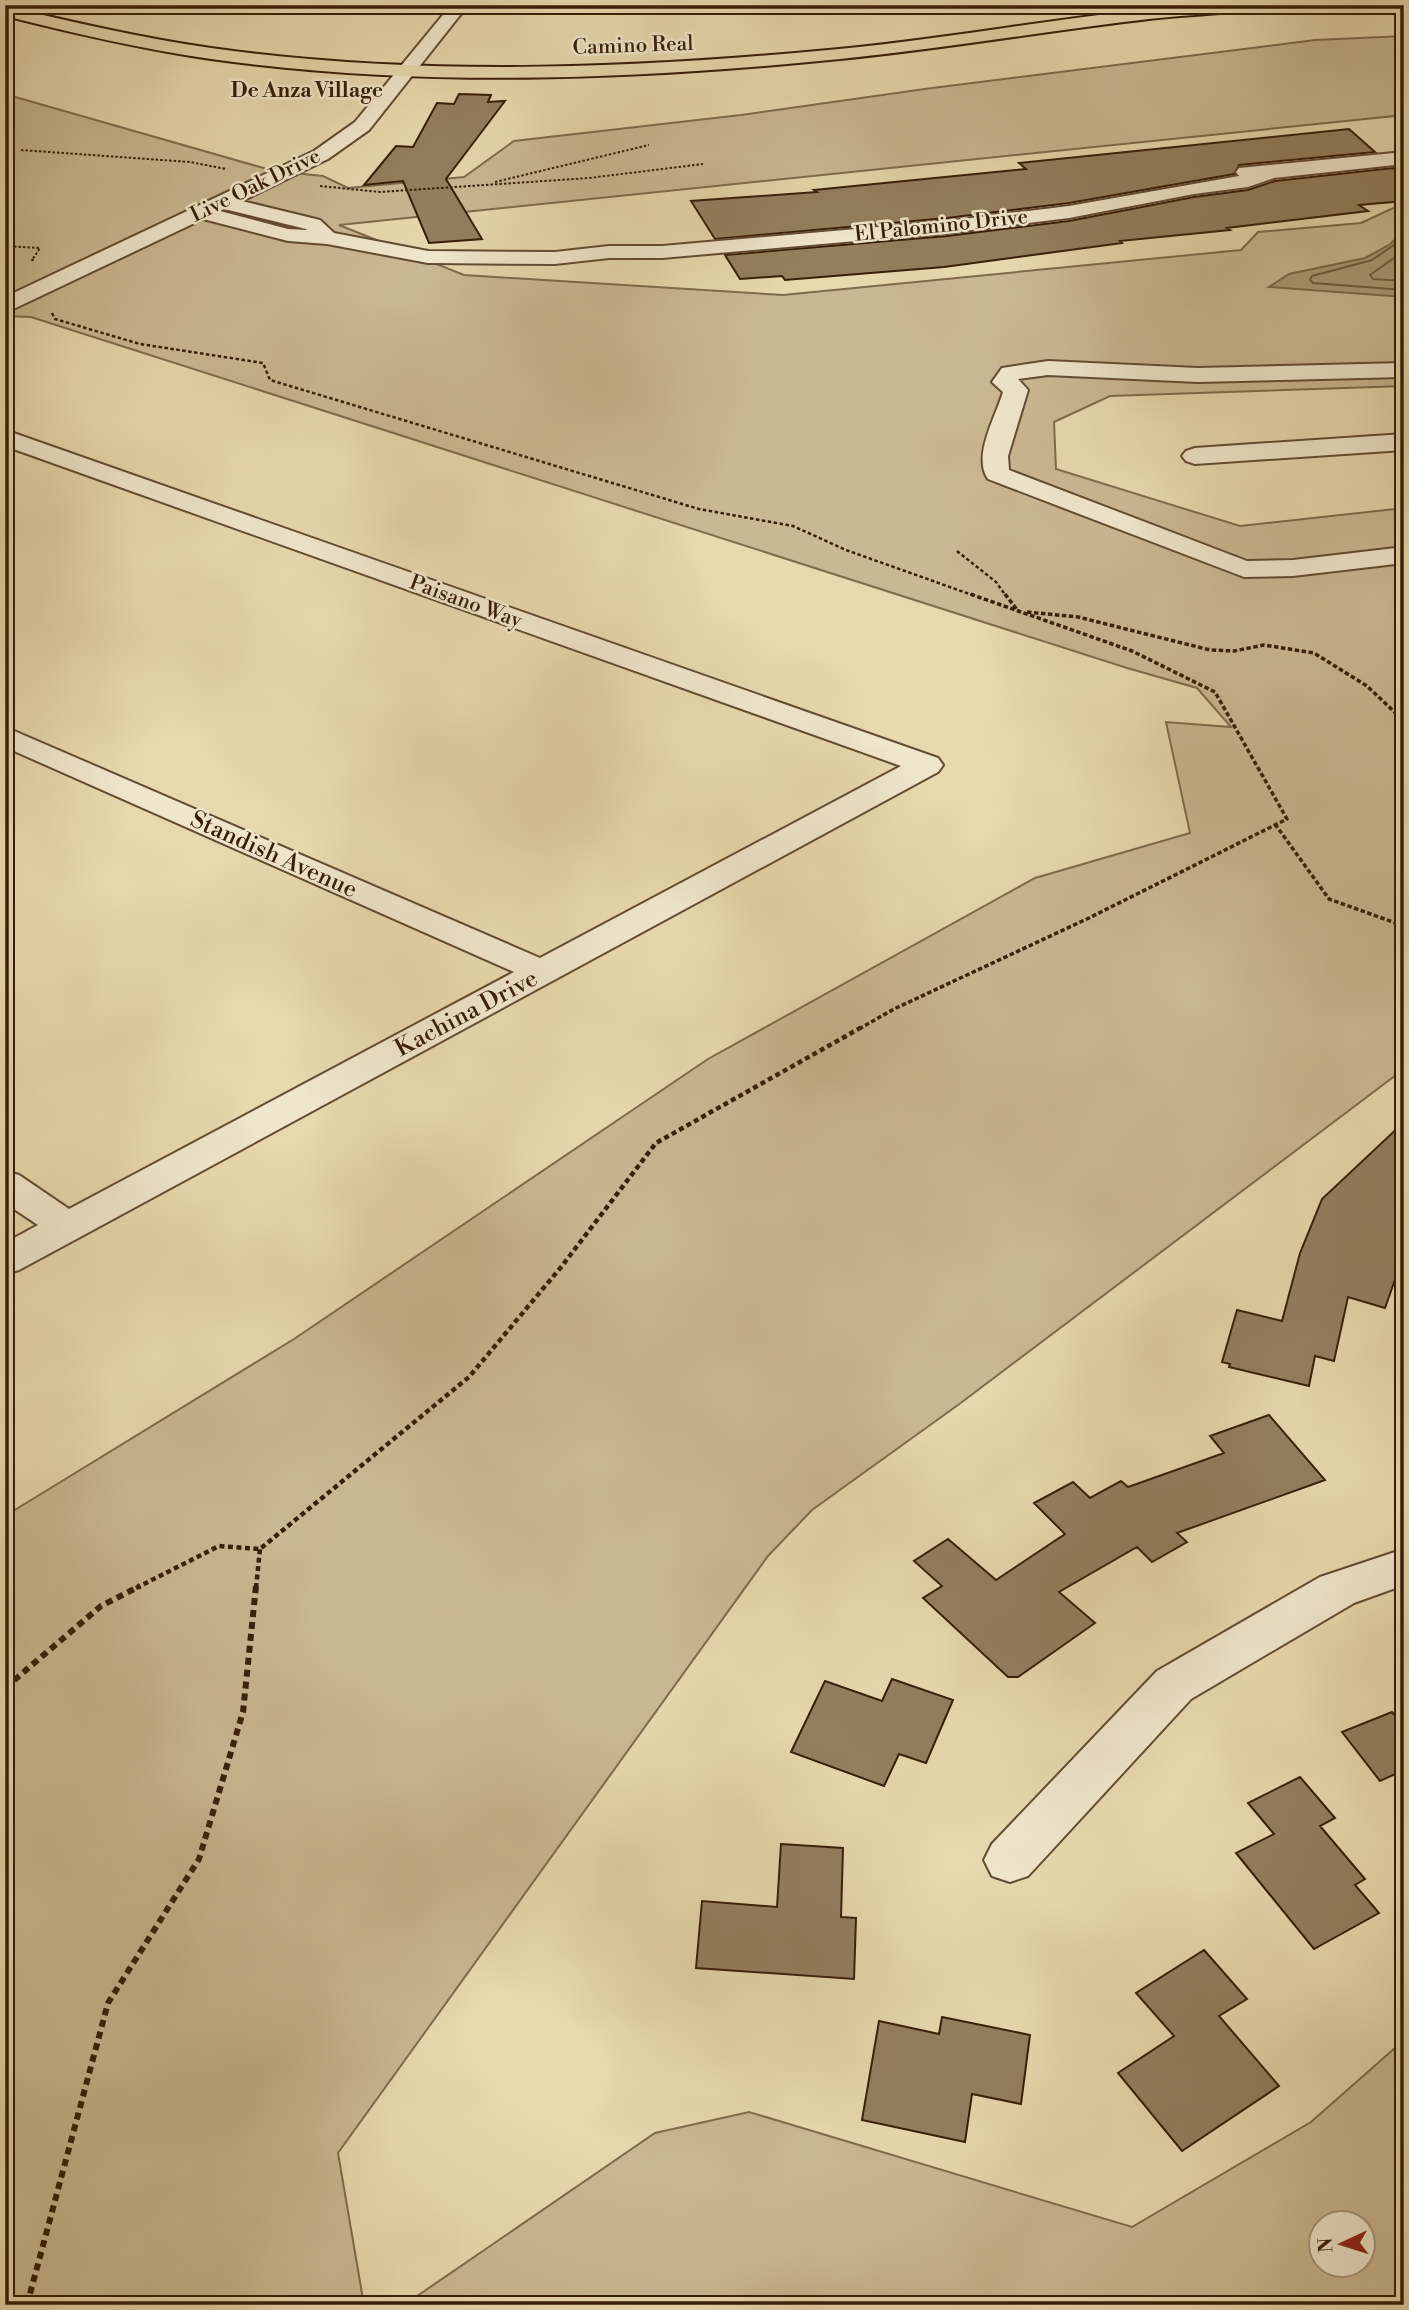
<svg xmlns="http://www.w3.org/2000/svg" width="1409" height="2310" font-family="'Libre Bodoni',serif">
	<rect width="100%" height="100%" fill="#e8d8ae"/>
	<filter id="stains"><feTurbulence type="fractalNoise" baseFrequency=".00286" numOctaves="4"/><feColorMatrix values="0 0 0 0 .2 0 0 0 0 .09 0 0 0 0 .02 0 0 0 .5 -.17"/></filter>
	<radialGradient id="worn" r=".72"><stop offset=".6" stop-color="#630" stop-opacity="0"/><stop offset="1" stop-color="#630" stop-opacity=".3"/></radialGradient>
	<path fill="#cab892" stroke="#806b4c" stroke-width="2" fill-rule="evenodd" d="M1404,36V115L339,225L464,275L783,295L1241,250L1258,232L1361,223L1404,203V386L1110,396L1054,422L1056,469L1240,526L1404,508V1069L958,1405L812,1510L768,1556L338,2153L364,2305H5V1516L294,1339L708,1059L1035,878L1190,833L1166,722L1231,727L1197,688L1127,668L31,317L5,316V94L274,171L323,176L348,188L464,177L514,141L741,115L932,88L1315,40Z
		M1404,2040V2305H404L655,2133L749,2112L1132,2227L1311,2122ZM1322,2222H1364V2264H1322Z"/>
	<path fill="#ac9975" stroke="#7d6849" stroke-width="2" d="M1404,231V297L1269,287L1289,274L1365,258L1389,245Z"/>
	<g fill="none" stroke-linecap="round" stroke-linejoin="round">
		<path stroke="#725c3e" stroke-width="2" d="M1404,238L1372,260L1312,276L1310,280L1313,283L1404,290
			M1404,251L1370,275L1373,279L1404,281"/>
	</g>
	<path fill="#937f5e" stroke="#371e07" stroke-width="2" d="M459,94L491,95L488,102L505,101L446,179L482,239L429,243L403,181L364,185L396,146L413,147L437,103L454,104Z
		M1349,129L1375,152L1239,165L1234,174L1069,203L947,218L715,239L691,201L817,192L814,190L1026,169L1019,163Z
		M1393,168L1404,177V201L1359,205L1368,211L1227,228L1230,230L1120,241L1122,243L944,267L785,280L782,276L740,279L725,255L947,236L1069,221L1194,197L1248,190L1275,181Z
		M1404,1122V1254L1385,1308L1348,1297L1334,1361L1315,1356L1309,1386L1229,1367L1230,1364L1222,1362L1237,1310L1282,1321L1300,1253L1322,1199Z
		M1269,1415L1325,1480L1177,1533L1187,1542L1152,1562L1137,1547L1059,1592L1095,1623L1018,1677H1008L923,1598L942,1586L914,1561L948,1539L996,1580L1065,1534L1034,1503L1073,1482L1090,1498L1121,1481L1128,1487L1224,1453L1210,1436Z
		M892,1679L953,1700L926,1763L899,1754L884,1786L791,1752L825,1681L882,1701Z
		M1392,1712L1404,1726V1770L1380,1781L1342,1732Z
		M1300,1777L1335,1818L1320,1826L1365,1879L1355,1885L1379,1913L1314,1949L1236,1853L1274,1834L1248,1803Z
		M781,1844L843,1848L841,1917L856,1918L854,1979L696,1968L702,1901L777,1907Z
		M1204,1950L1247,1999L1219,2016L1279,2086L1182,2151L1118,2073L1174,2036L1136,1993Z
		M942,2017L1030,2035L1021,2104L972,2094L965,2142L862,2120L879,2021L939,2034Z"/>
	<g fill="none" stroke-linecap="round" stroke-linejoin="round">
		<defs>
			<path id="minor" d="M451,5H468L369,130L328,159L242,201L320,220L334,233L428,251L555,252L609,246H662L947,221L1069,206L1239,176L1236,172L1239,168L1404,152V164L1274,178L1248,187L1194,194L1069,218L947,233L662,258H609L555,264L428,263L327,244L288,241L203,219L5,313V297L314,151L355,122ZM224,209L306,229L307,230L288,229L220,211Z
				M1048,361L1198,368L1404,363V377L1198,382L1048,375L1018,379L1028,390L1008,456L1009,470L1247,561L1293,560L1404,547V563L1293,576L1244,577L988,479C972,457 996,416 1003,392L992,382L1002,368Z
				M5,430L938,758L943,765L938,772L82,1236L19,1270L5,1274V1243L38,1225L5,1203V1171L19,1175L69,1209L514,972L5,747V727L540,958L901,766L5,446Z
				M1404,434V450L1195,464L1186,461L1182,456L1186,451L1195,448Z
				M1404,1549V1585L1354,1603L1191,1699L1028,1876L1010,1882L992,1876L984,1860L992,1844L1157,1671L1320,1577Z"/>
			<path id="major" d="M1190,5H1271L1263,10C1225,13 1187,15 1149,19C1045,31 943,49 840,59C631,80 419,88 211,59C141,49 73,33 5,16V6C73,22 141,38 211,48C419,77 630,69 839,49C956,38 1072,15 1190,5Z"/>
		</defs>
		<use href="#minor" stroke="#634c31" stroke-width="4"/>
		<use href="#major" stroke="#371e07" stroke-width="4"/>
		<path stroke="#371e07" stroke-width="2" stroke-dasharray="2.5 2" stroke-linecap="butt" d="M21,150L190,162L226,169
			M495,182L649,145
			M320,186L380,192L589,178L703,164
			M5,246L40,248L32,260"/>
		<path stroke="#371e07" stroke-width="2.5" stroke-dasharray="3.5 2.5" stroke-linecap="butt" d="M32,261L33,259
			M52,313L55,319L140,344L263,363L270,380L699,509L793,526L846,550L975,596
			M957,551L996,582L1006,596"/>
		<path stroke="#371e07" stroke-width="3.5" stroke-dasharray="4.5 2.5" stroke-linecap="butt" d="M1005,594L1018,611
			M1027,612L1078,617L1210,650L1234,651L1264,645L1314,653L1367,686L1404,721
			M1275,824L1329,899L1404,926
			M859,1029L894,1009L1089,918L1287,819L1215,692L1132,651L970,594"/>
		<path stroke="#371e07" stroke-width="4.5" stroke-dasharray="5 3.5" stroke-linecap="butt" d="M136,1588L219,1546L260,1549L469,1377L562,1266L656,1143L862,1027
			M256,1588L260,1549"/>
		<path stroke="#371e07" stroke-width="6" stroke-dasharray="7 5" stroke-linecap="butt" d="M5,1688L101,1606L140,1586
			M27,2305L108,2003L199,1859L243,1712L256,1586"/>
		<use href="#minor" fill="#f0e6ca" fill-rule="evenodd"/>
		<use href="#major" fill="#e8d8ae" fill-rule="evenodd"/>
	</g>
	<g text-anchor="middle" stroke-width="5" stroke-linejoin="round" paint-order="stroke">
		<g font-size="21" fill="#371e07" stroke="#f0e6ca">
			<text transform="translate(633 45) rotate(-2)" y="7">Camino Real</text>
			<text transform="translate(255 185) rotate(-26)" y="7">Live Oak Drive</text>
			<text transform="translate(941 225) rotate(-6)" y="7">El Palomino Drive</text>
			<text transform="translate(466 601) rotate(20)" y="7">Paisano Way</text>
		</g>
		<g font-size="21" font-weight="bold" fill="#371e07" stroke="#f0e6ca">
			<text x="307" y="97">De Anza Village</text>
		</g>
		<g font-size="24" fill="#371e07" stroke="#f0e6ca">
			<text transform="translate(274 854) rotate(24)" y="8">Standish Avenue</text>
			<text transform="translate(466 1013) rotate(-28)" y="8">Kachina Drive</text>
		</g>
	</g>
	<rect width="1409" height="2310" fill="none" stroke="#e8d8ae" stroke-width="28"/>
	<rect x="7" y="7" width="1395" height="2296" fill="none" stroke="#371e07" stroke-width="3.5"/>
	<rect x="14" y="14" width="1381" height="2282" fill="none" stroke="#371e07" stroke-width="2"/>
	<g transform="translate(1342 2244) rotate(266)"><circle r="33" fill="#f0e6ca" stroke="#a6967c" stroke-width="2"/>
	<path d="M0-5L12 26L0 18L-12 26Z" fill="#8f2418"/>
	<text y="-10" font-size="19" font-weight="bold" text-anchor="middle" fill="#371e07">N</text>
	</g>
	<rect width="100%" height="100%" filter="url(#stains)"/>
	<rect width="100%" height="100%" fill="url(#worn)"/>
</svg>
